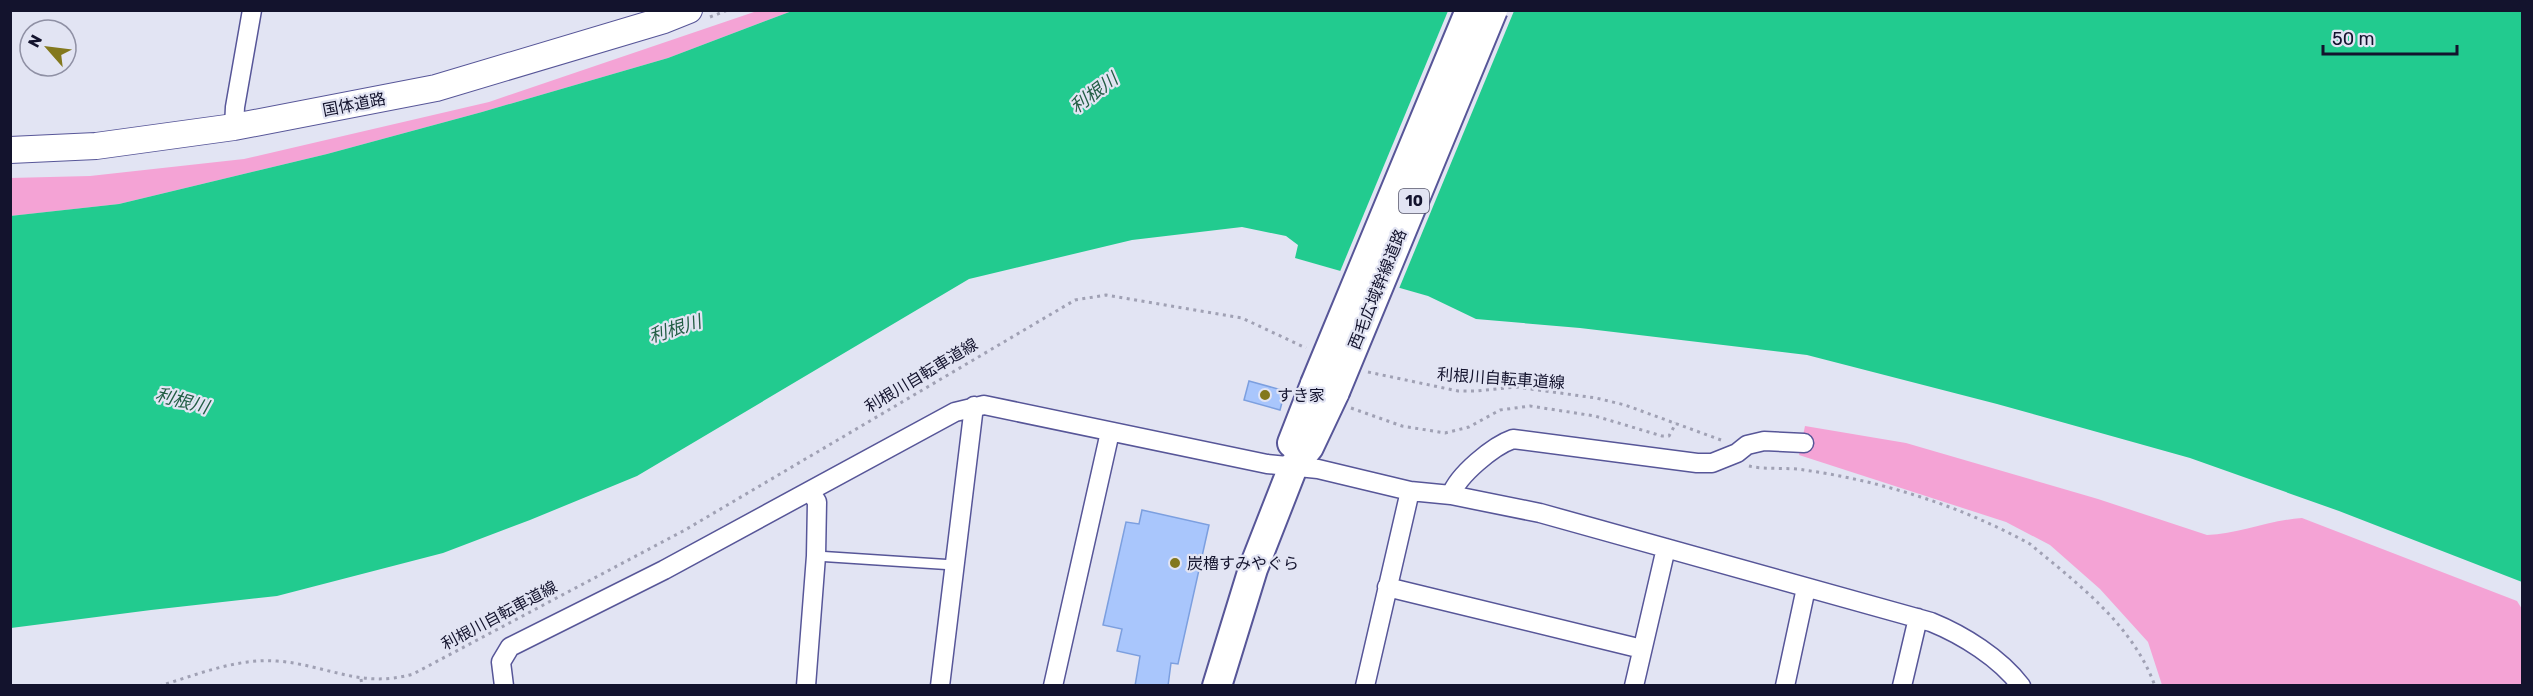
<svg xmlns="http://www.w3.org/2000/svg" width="2533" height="696" font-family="Rubik,'Noto Sans JP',sans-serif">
	<rect width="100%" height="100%" fill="#e2e4f3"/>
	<path fill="#f4a3d5" d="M757,11H792L668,58L482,112L327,154L119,204L11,216L10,178L90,176L244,159L489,102Z
		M1805,426L1906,443L2098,499L2207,535C2239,534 2270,520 2302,518L2517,601L2522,609V685H2162L2148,642L2100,589L2050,545L2006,522L1799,455Z"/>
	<path fill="#22cb8f" d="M792,11H2522V582L2339,511L2190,458L1997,404L1807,355L1580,328L1476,319L1428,296L1295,258L1298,245L1286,236L1242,227L1132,240L969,279L637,476L530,520L443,553L277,596L151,610L11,628L10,216L119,204L327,154L482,112L668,58Z"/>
	<path fill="#e2e4f3" d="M1448,11H1514L1398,291L1339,274Z"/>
	<path fill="#a9c6fc" stroke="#7c9fdf" stroke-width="1.5" d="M1249,381L1285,391L1280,410L1244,400Z
		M1142,510L1209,525L1178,664L1171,663L1168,686H1135L1140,656L1117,651L1122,629L1103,625L1126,522L1139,524Z"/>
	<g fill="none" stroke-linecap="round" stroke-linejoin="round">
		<defs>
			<path id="lane" d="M816,556L954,565"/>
			<path id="street" d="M234,127L235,107L252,10
				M1451,495C1458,475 1493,446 1513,439L1697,463H1712L1737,453L1747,445L1764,441L1804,443
				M1387,587L1642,649
				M504,686L501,662L510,647L664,570L955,412L984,405L1267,464L1318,469L1410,491L1451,495L1540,513L1931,622C1963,635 2000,658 2021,686
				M806,686L816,556L817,502L811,492
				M940,686L974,406
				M1053,686L1110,432
				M1365,686L1410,491
				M1634,686L1666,548
				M1785,686L1806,588
				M1902,686L1918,618"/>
			<path id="secondary" d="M10,150L96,146L234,127L436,88L664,20L689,10"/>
			<path id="primary" d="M1292,443L1315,384
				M1217,686L1253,569L1293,467L1309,447L1335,392"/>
		</defs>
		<use href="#lane" stroke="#575698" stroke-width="12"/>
		<use href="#street" stroke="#575698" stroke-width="21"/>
		<use href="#secondary" stroke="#575698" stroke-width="28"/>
		<use href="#primary" stroke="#575698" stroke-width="32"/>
		<path stroke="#a0a1b4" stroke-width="3" stroke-dasharray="3 4.5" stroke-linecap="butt" d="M710,17L728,10
			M1368,372L1458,391H1476L1516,387L1596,398L1625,405L1721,440
			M1351,408L1402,426L1445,433L1469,427L1500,410L1530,406L1595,416L1662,436H1669L1676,423
			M1749,466C1765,470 1787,467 1804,470C1882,481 1961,506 2030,544C2078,584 2133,625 2155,686
			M361,679L362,686
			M159,686C197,675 236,658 277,661C327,665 361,689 413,674L685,530L1075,300L1106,295L1242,318L1306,348"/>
		<use href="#lane" stroke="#fff" stroke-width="9"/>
		<use href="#street" stroke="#fff" stroke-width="18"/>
		<use href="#secondary" stroke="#fff" stroke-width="26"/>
		<use href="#primary" stroke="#fff" stroke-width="28"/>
		<defs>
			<path id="primary-bridge" d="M1315,384L1470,10
				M1335,392L1493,10"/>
		</defs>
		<use href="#primary-bridge" stroke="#575698" stroke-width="32" stroke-linecap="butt"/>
		<use href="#primary-bridge" stroke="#fff" stroke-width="28"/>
	</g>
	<g fill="#83781d" stroke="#e2e4f3" stroke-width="2">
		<circle cx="1265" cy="395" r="6"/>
		<circle cx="1175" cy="563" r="6"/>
	</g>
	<g text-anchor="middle" stroke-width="4.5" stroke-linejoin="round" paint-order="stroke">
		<rect fill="#e2e4f3" stroke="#515268" stroke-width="1.5" x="1399" y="189" width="30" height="24" rx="4.5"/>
		<g font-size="15" font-weight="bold" fill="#13132d">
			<text x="1414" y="206">10</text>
		</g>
		<g font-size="16" fill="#13132d" stroke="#e2e4f3">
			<text transform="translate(354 104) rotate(-11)" y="6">国体道路</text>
			<text transform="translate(1377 289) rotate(-68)" y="6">西毛広域幹線道路</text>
			<text transform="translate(921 375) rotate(-31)" y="6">利根川自転車道線</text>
			<text transform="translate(1501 378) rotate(4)" y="6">利根川自転車道線</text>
			<text transform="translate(499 615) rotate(-28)" y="6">利根川自転車道線</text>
		</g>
		<g font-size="16" fill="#13132d" stroke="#e2e4f3" text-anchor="start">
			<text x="1277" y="401">すき家</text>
			<text x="1187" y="569">炭櫓すみやぐら</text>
		</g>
		<g font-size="18" font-style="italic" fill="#235e45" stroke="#e2e4f3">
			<text transform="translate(1094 93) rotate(-37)" y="6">利根川</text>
			<text transform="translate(675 329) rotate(-17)" y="6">利根川</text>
			<text transform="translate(182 401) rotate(15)" y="6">利根川</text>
		</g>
	</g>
	<rect width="2533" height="696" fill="none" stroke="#13132d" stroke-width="24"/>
	<g transform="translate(48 48) rotate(298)"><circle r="28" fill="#e2e4f3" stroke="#8f90a4" stroke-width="1.5"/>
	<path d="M0-4.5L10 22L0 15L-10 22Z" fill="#83781d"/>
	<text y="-9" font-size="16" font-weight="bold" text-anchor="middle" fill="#13132d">N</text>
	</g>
	<path d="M2323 45v9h134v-9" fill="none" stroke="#13132d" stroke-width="3"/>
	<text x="2332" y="45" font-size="18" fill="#13132d" stroke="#e2e4f3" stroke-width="4.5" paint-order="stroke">50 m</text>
</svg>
